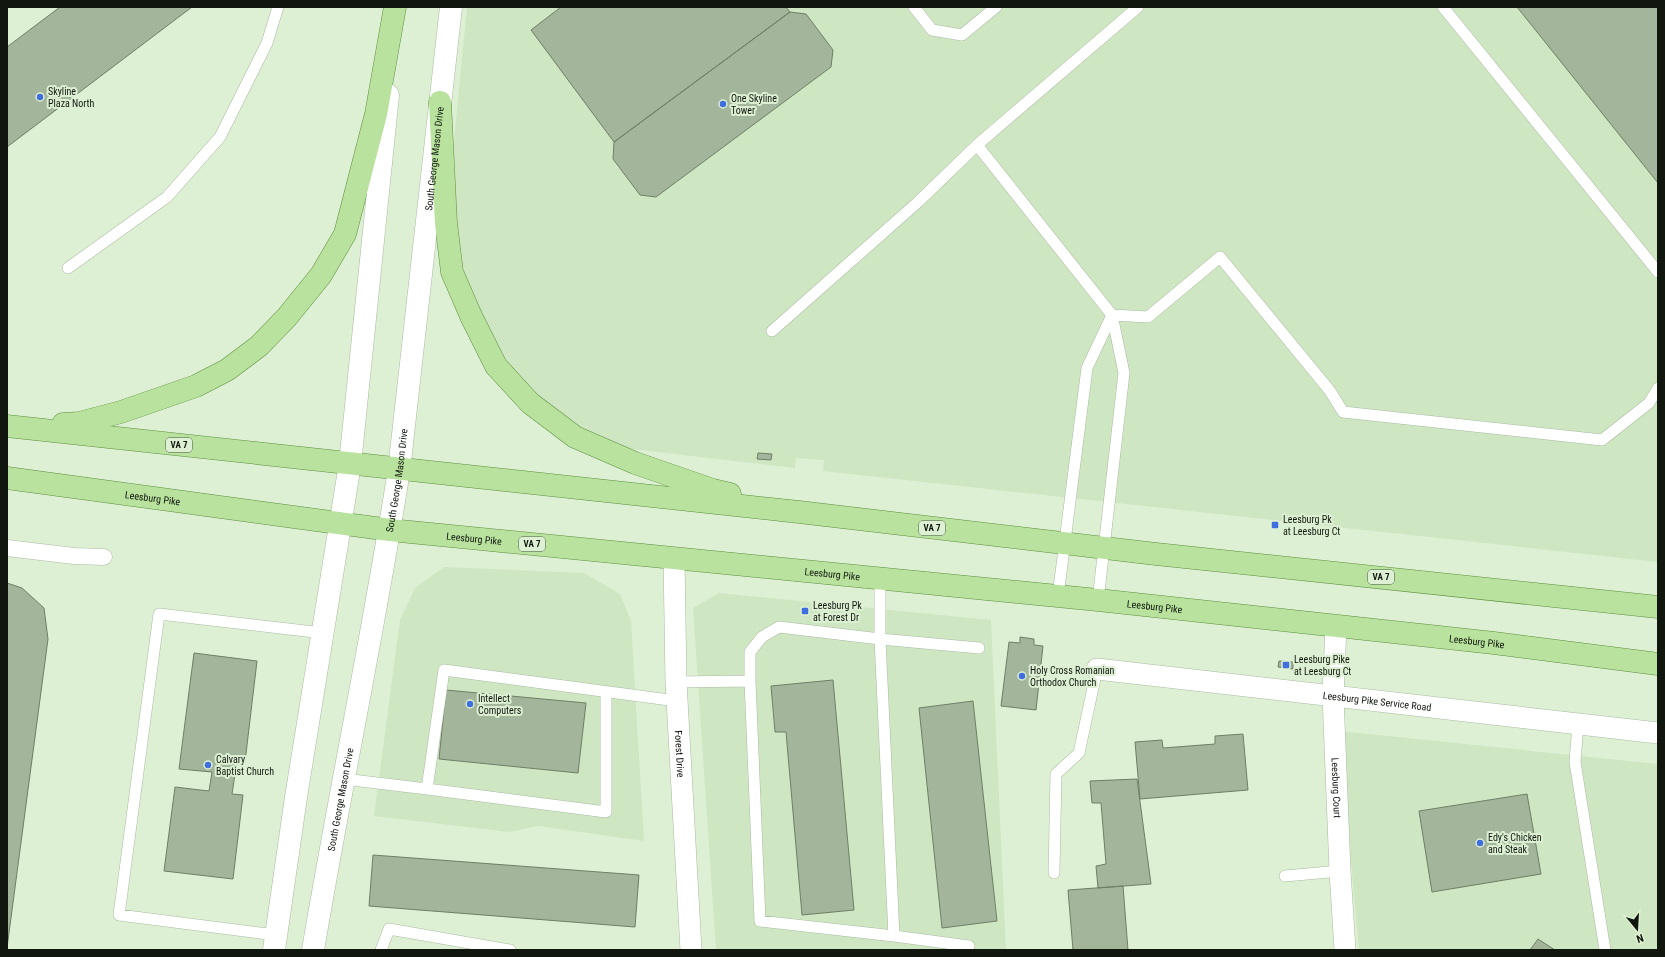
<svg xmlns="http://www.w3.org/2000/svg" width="1665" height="957" font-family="'Roboto Condensed',sans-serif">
	<rect width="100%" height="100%" fill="#ddf0d3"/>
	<path fill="#cfe6c3" d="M467,7H1658V562L823,471L824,460L796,458L795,468L615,447L540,408L471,320L447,212Z
		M444,567L584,573L620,594L631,621L644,841L538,826L509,832L374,816L400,620L415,588Z
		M719,593L991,620L1006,950H716L693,608Z
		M1339,731L1658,764V950H1359Z"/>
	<path fill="#a3b59a" stroke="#6f7f66" d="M60,7H192L7,147V47Z
		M561,7H786L790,12L614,142L531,30Z
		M1517,7H1658V183Z
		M790,12L806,14L833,50L831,67L656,197L640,195L613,159L614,142Z
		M758,453L772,454L771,460L757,459Z
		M7,583L22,588L44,608L48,639L7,948Z
		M1020,637L1034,639V645L1043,646L1036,710L1001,706L1009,642L1020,643Z
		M194,653L257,661L245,762L237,761L232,794L243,795L233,879L164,871L175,787L209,791L212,772L179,769Z
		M1279,661L1293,662V669L1278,667Z
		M833,680L854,910L802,915L786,732H775L771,686Z
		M446,690L586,703L578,773L439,759Z
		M973,701L997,921L942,928L919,708Z
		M1243,734L1248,790L1140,799L1135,742L1162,740L1163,748L1215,744V736Z
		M1137,779L1151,884L1098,888L1096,866L1106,864L1101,803H1092L1090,781Z
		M1527,794L1541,874L1432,892L1419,811Z
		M373,855L639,875L635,927L369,906Z
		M1123,886L1128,950H1073L1068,890Z
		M1538,939L1555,950H1530Z"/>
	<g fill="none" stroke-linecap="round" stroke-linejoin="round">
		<defs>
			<path id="service" d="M914,7L932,30L962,35L996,7
				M1443,7L1658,272
				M68,268L167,197L220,137L267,43L278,7
				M1112,315L1148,317L1220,257L1330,391L1343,412L1602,440L1649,403L1658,388
				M772,331L918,202L977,145
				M1058,596L1087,368L1112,315
				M1098,600L1124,373L1112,315L977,145L1138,7
				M750,681V652L762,637L779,627L880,639L979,648
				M676,682L750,681L760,921L894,936L880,639V578
				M1578,723L1575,762L1605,950
				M344,779L427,789L444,670L677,701
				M427,789L606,812V692
				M1054,873L1056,774L1079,753L1097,669
				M1285,876L1340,871
				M276,935L119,915L159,614L323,633
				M894,936L969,946
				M381,950L389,929L510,950"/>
			<path id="pedestrian" d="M7,548L74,556L104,557"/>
			<g id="minor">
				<path id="s1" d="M674,558L676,682L691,950"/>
				<path id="s2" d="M1336,626L1333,696L1340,871L1345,950"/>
				<path id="s3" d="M1097,669L1658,733"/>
			</g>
			<g id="secondary">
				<path d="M274,950L296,797L350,464L388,95"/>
				<path id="s4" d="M313,950C340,790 374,630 399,470L451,7"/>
			</g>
			<g id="primary">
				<path d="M440,102L446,223L452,272L471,316L496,366L530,403L575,437L635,463L713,490L730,494"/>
				<path d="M63,424L79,423L121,412L196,386L227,370L259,346L287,317L321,275L345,234L376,114L395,7"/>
				<path d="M7,426L799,512L1156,554L1658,607"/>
				<path id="s5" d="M7,478L390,530L1098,600L1494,643L1658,664"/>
			</g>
		</defs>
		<use href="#service" stroke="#a9bba0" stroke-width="12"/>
		<use href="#pedestrian" stroke="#a9bba0" stroke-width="17"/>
		<use href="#minor" stroke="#a9bba0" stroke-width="22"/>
		<use href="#secondary" stroke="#a9bba0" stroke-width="23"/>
		<use href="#primary" stroke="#5f8e40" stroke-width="23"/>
		<use href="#service" stroke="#fff" stroke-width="11"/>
		<use href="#pedestrian" stroke="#fff" stroke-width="16"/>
		<use href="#minor" stroke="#fff" stroke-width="21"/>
		<use href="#secondary" stroke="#fff" stroke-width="22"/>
		<use href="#primary" stroke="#b8e29d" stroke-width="22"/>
	</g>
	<g fill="#406edf" stroke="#ddf0d3" stroke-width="1.5">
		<circle cx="40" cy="97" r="4"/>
		<circle cx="723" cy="104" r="4"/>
		<rect x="1271" y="521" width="8" height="8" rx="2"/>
		<rect x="801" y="607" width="8" height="8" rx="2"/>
		<rect x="1282" y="661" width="8" height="8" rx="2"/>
		<circle cx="1022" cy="676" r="4"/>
		<circle cx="470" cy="704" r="4"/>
		<circle cx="208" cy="765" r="4"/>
		<circle cx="1480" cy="843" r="4"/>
	</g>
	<g text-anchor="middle" stroke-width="4" stroke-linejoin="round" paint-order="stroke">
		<g fill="#ddf0d3" stroke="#4e5849" stroke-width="1">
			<rect x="166" y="438" width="26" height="14" rx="3"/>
			<rect x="919" y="521" width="26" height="14" rx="3"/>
			<rect x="519" y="537" width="26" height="14" rx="3"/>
			<rect x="1368" y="570" width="26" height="14" rx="3"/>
		</g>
		<g font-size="9" font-weight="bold" fill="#11170e">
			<text x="179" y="448">VA 7</text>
			<text x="932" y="531">VA 7</text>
			<text x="532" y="547">VA 7</text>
			<text x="1381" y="580">VA 7</text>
		</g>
		<g font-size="10" fill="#11170e" stroke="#ddf0d3" text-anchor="start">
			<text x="48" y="95">Skyline<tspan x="48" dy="12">Plaza North</tspan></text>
			<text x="731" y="102">One Skyline<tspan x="731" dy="12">Tower</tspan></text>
			<text x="1283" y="523">Leesburg Pk<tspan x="1283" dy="12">at Leesburg Ct</tspan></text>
			<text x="813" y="609">Leesburg Pk<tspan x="813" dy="12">at Forest Dr</tspan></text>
			<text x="1294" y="663">Leesburg Pike<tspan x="1294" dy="12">at Leesburg Ct</tspan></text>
			<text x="1030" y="674">Holy Cross Romanian<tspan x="1030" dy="12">Orthodox Church</tspan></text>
			<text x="478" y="702">Intellect<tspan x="478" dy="12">Computers</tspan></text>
			<text x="216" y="763">Calvary<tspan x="216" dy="12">Baptist Church</tspan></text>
			<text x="1488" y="841">Edy's Chicken<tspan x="1488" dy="12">and Steak</tspan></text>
		</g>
		<g font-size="10" fill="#11170e" stroke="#ddf0d3">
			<text dy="4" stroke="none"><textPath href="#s4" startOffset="801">South George Mason Drive</textPath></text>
			<text dy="4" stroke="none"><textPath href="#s4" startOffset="477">South George Mason Drive</textPath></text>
			<text dy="4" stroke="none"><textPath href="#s5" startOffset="147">Leesburg Pike</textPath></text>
			<text dy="4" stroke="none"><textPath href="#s5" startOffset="471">Leesburg Pike</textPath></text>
			<text dy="4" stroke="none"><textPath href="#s5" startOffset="831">Leesburg Pike</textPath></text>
			<text dy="4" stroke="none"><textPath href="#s5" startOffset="1155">Leesburg Pike</textPath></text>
			<text dy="4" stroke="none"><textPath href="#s5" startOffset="1479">Leesburg Pike</textPath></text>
			<text dy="4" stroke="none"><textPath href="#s3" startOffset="282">Leesburg Pike Service Road</textPath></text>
			<text dy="4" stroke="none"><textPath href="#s1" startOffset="196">Forest Drive</textPath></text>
			<text dy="4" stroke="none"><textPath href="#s2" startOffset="162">Leesburg Court</textPath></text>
			<text dy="4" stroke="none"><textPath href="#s4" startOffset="153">South George Mason Drive</textPath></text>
		</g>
	</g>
	<rect width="1665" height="957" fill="none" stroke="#11170e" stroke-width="16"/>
	<g transform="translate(1637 929) rotate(162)" stroke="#ddf0d3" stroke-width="3" paint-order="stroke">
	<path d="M0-3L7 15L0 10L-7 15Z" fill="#11170e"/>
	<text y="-6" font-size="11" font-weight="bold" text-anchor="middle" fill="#11170e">N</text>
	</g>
</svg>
